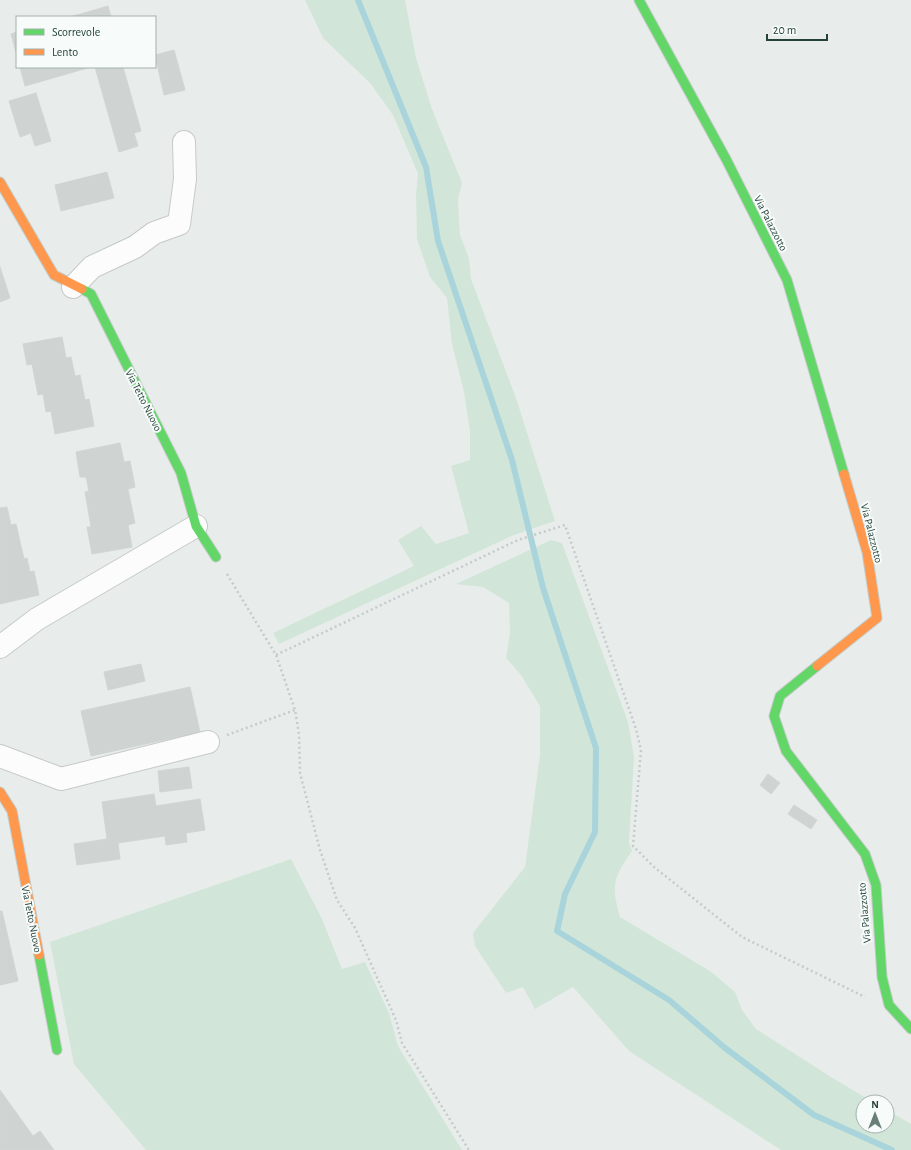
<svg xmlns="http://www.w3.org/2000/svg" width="911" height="1150" font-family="'Alegreya Sans',sans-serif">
	<rect width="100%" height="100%" fill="#e8edeb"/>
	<path fill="#d1e6d8" d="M305,0H405L416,58L432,109L462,183L458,199L460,235L469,258L471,279L516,398L555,521L514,535L279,644L273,633L414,566L398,540L421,526L436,544L469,533L451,466L470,460V431L464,392L452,344L447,298L430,277L417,239L416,195L418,174L393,115L370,83L323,38Z
		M551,540L562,543L628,722L634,757L629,843L632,851C613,878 611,885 620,917L710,971L735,992L742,1010L756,1029L831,1077L873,1102H863V1126H887V1110L911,1124V1150H781L629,1051L573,987L535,1009L523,987L506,993L475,946L473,933L525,867L540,755V706L521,675L506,658L510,633L509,603L483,587L456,584Z
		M291,859L322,919L342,969L365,962L389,1013L398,1046L462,1150H146L74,1064L50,942Z"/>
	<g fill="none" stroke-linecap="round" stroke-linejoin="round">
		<path stroke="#a9d4db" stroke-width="6" d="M358,0L426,167L438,241L512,460L543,588L596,748L595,832L565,894L557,931L669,1000L725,1048L814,1115L892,1150"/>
	</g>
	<path fill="#cfd4d2" stroke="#d1d6d4" d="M108,6L111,17H70Z
		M17,32V56L11,34Z
		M174,50L185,90L164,95L155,55Z
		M20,67H91L25,86Z
		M95,67H123L141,131L134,133L138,146L119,152Z
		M36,93L51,141L35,146L31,133L20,137L9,101Z
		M107,172L114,198L61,211L55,185Z
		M0,267L10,298L0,302Z
		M62,337L66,358L71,357L75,376L80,375L85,400L89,399L94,426L55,434L51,411L46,412L43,394L38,395L32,364L27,365L23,344Z
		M120,443L124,462L130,461L135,487L128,489L135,523L128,525L132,547L92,554L87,527H91L85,492L89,491L86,477H80L76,452Z
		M7,507L11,525L16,524L24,559L27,558L30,572L34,571L39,595L0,604V508Z
		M141,664L145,681L108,690L104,672Z
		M190,687L200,732L91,756L81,711Z
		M189,767L192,788L160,792L158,771Z
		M768,774L780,783L771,794L760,785Z
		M154,794L156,806L200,799L205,830L186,833L187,842L166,845L165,836L118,843L120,859L77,865L74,844L107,839L102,802Z
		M794,805L817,820L811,829L788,814Z
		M0,911H2L18,981L0,985Z
		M0,1090L33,1136L40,1131L54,1150H0Z"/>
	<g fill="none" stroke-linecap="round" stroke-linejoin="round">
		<defs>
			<path id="street" d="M73,287L92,267L135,247L154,233L179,224L185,179L184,142
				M0,647L37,619L196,526
				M0,756L61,779L208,742"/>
			<path id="fast" d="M639,0L726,159L787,280L844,474
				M82,289L91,294L181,473L196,526L216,557
				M817,666L780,696L774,716L786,751L865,854L876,885L882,977L889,1005L911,1029
				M39,955L57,1050"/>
			<path id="slow" d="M0,182L54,275L82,289
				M817,666L877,618L867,552L844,474
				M0,792L12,811L39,955"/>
		</defs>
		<use href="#street" stroke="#c5cac8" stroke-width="24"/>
		<use href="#fast" stroke="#c3cbc8" stroke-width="11"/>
		<use href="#slow" stroke="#c3cbc8" stroke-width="11"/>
		<path stroke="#c3ccca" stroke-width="2.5" stroke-dasharray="2 3" stroke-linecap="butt" d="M227,574L276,655L295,710L299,734L300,773L320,850L337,900L355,928L396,1020L402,1043L469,1150
			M276,655L518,540L565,525L636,729L641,750L633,846L654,867L742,937L865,997
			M227,735L295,710"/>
		<use href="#street" stroke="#fcfcfc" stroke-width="22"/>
		<use href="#fast" stroke="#63d668" stroke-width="9"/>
		<use href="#slow" stroke="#ff974d" stroke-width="9"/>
	</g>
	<g text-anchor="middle" stroke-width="4" stroke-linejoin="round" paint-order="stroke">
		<g font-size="11" fill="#24423a" stroke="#f7fbf9">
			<text transform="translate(771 223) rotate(63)" y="4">Via Palazzotto</text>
			<text transform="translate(144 400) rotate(63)" y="4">Via Tetto Nuovo</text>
			<text transform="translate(872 533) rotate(76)" y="4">Via Palazzotto</text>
			<text transform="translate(864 913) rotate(-95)" y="4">Via Palazzotto</text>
			<text transform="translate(32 919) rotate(79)" y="4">Via Tetto Nuovo</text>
		</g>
	</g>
	<rect x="16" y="16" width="140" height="52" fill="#f7fbf9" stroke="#a3b1ad"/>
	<rect x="24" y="29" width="20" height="6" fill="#63d668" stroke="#a3b1ad"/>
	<text x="52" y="36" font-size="12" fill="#24423a">Scorrevole</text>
	<rect x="24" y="49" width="20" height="6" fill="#ff974d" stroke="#a3b1ad"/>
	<text x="52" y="56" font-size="12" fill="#24423a">Lento</text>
	<g transform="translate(875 1114)"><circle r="19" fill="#f7fbf9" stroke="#a3b1ad"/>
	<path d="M0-3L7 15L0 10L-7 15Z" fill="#697e78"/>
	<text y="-6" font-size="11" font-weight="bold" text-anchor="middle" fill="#24423a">N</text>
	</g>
	<path d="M767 34v6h60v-6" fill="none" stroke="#24423a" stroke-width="2"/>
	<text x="773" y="34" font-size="12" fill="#24423a" stroke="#f7fbf9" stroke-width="3" paint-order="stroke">20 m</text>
</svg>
